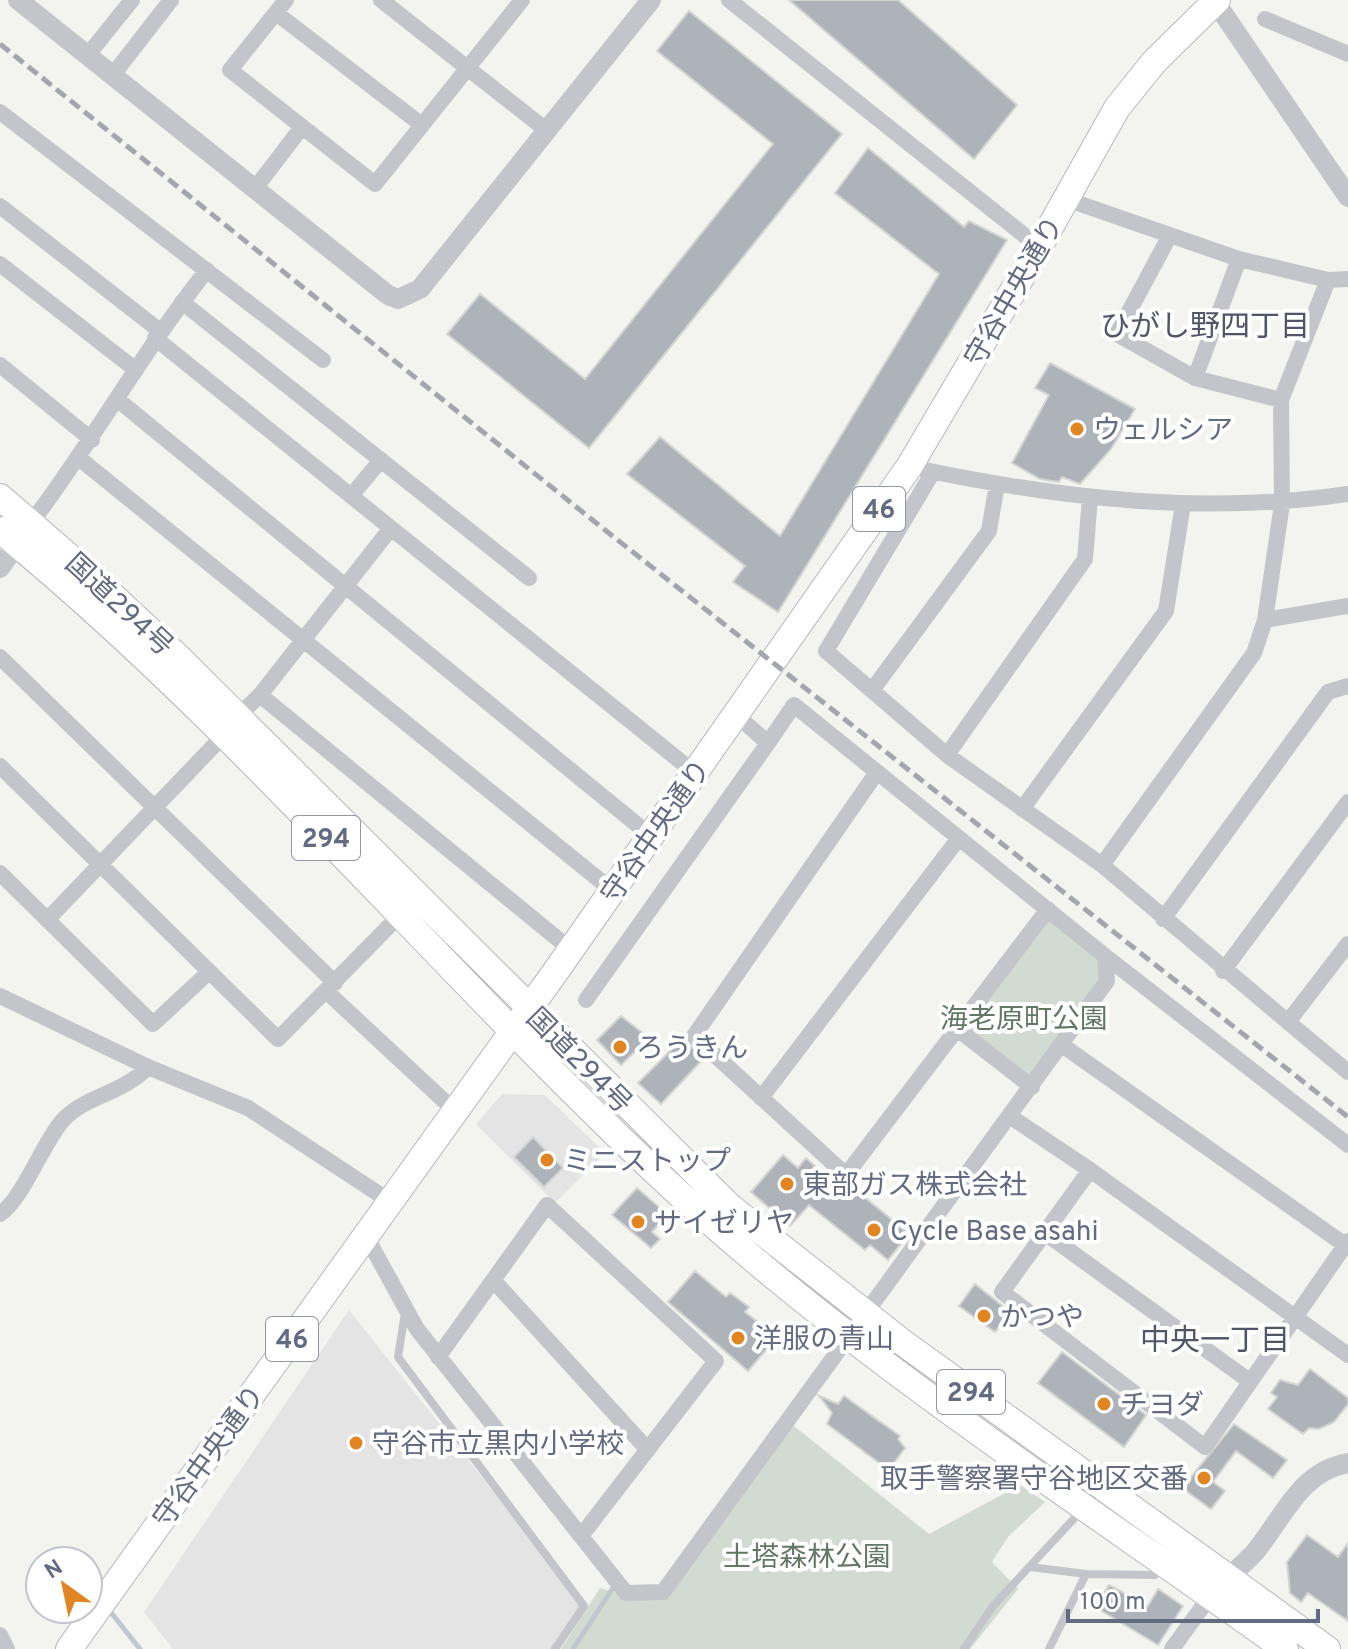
<svg xmlns="http://www.w3.org/2000/svg" width="1348" height="1649" font-family="Overpass,'Noto Sans JP',sans-serif">
	<rect width="100%" height="100%" fill="#f3f4f0"/>
	<path fill="#e3e4e3" d="M502,1094L545,1095L605,1153L555,1203L476,1124Z
		M349,1310L584,1606L555,1649H173L144,1612Z"/>
	<path fill="#d2dbd1" d="M1048,909L1105,956L1107,981L1032,1087L956,1028Z
		M789,1422L929,1534L1020,1485L1045,1502L1008,1537L992,1562L1018,1589L970,1649H561L600,1588L624,1595L663,1592Z"/>
	<g fill="none" stroke-linecap="round" stroke-linejoin="round">
		<path stroke="#c1c7ce" stroke-width="5" d="M66,1556L69,1561
			M88,1584L97,1596
			M109,1610L140,1649
			M573,1649L616,1583"/>
	</g>
	<path fill="#aeb2b9" stroke="#d4d5d3" stroke-width="2" d="M789,0H898L1017,105L974,159Z
		M689,11L842,134L589,448L447,334L480,294L585,379L773,144L657,51Z
		M868,148L964,227L969,221L1007,240L778,612L733,582L745,566L627,474L660,437L780,536L939,274L835,193Z
		M1050,363L1135,409L1111,449L1080,484L1062,477L1059,482L1040,479L1012,463L1049,395L1035,388Z
		M621,1016L649,1038L621,1065L597,1040Z
		M683,1038L703,1059L661,1104L638,1083Z
		M533,1137L563,1168L544,1187L514,1157Z
		M783,1155L798,1168L806,1158L845,1193L851,1186L909,1234L888,1260L870,1245L865,1250L809,1205L790,1226L751,1192Z
		M637,1188L667,1214L652,1232L660,1239L651,1248L612,1215Z
		M695,1271L726,1297L730,1293L749,1307L745,1312L777,1337L748,1371L668,1302Z
		M975,1284L1010,1312L995,1332L959,1306Z
		M1062,1352L1146,1415L1124,1447L1038,1383Z
		M1310,1369L1348,1398V1404L1334,1422L1319,1429L1309,1428L1303,1434L1268,1409L1277,1397L1271,1393L1280,1380L1298,1385Z
		M819,1396L838,1404L844,1396L900,1436L898,1439L905,1448L891,1467L886,1468L827,1424L832,1413Z
		M1234,1424L1287,1460L1273,1478L1236,1451L1213,1482L1225,1491L1211,1509L1182,1488Z
		M1307,1535L1338,1557L1348,1543V1621L1308,1593L1301,1602L1290,1593L1287,1562Z
		M1109,1585L1148,1606L1158,1589L1183,1606L1158,1645L1095,1607Z"/>
	<g fill="none" stroke-linecap="round" stroke-linejoin="round">
		<defs>
			<path id="primary" d="M69,1649L556,971L909,467L1039,247L1117,108L1154,62L1217,0"/>
			<path id="trunk" d="M0,497L88,573L179,658L729,1206L902,1342L1327,1649
				M0,530C239,726 437,967 662,1178C848,1353 1078,1500 1285,1649"/>
		</defs>
		<use href="#primary" stroke="#b6b8bd" stroke-width="28"/>
		<use href="#trunk" stroke="#b6b7bb" stroke-width="28"/>
		<path stroke="#c4c5ca" stroke-width="8" d="M405,1313L398,1357L584,1606L555,1649
			M1030,1567L1086,1574L1155,1575L1162,1568
			M964,1649L993,1606L1082,1510
			M1049,1649L1086,1574"/>
		<path stroke="#c4c5ca" stroke-width="16" d="M286,0L230,70L375,184L522,0
			M381,0L545,129
			M729,0L1039,247
			M276,13L422,125
			M1265,19L1348,54
			M87,56L132,0
			M112,76L171,0
			M0,112L323,360
			M254,190L302,127
			M1066,199L1239,259L1328,280L1348,279
			M0,206L160,331
			M1169,237L1117,334L1195,378
			M1239,259L1195,378L1281,400
			M0,264L136,370
			M182,302L529,578
			M155,338L695,773
			M0,365L92,440
			M118,400L651,836
			M80,459L613,891
			M925,470C1065,499 1206,515 1348,494
			M933,472L826,651L947,755L1102,865L1288,1022L1348,944
			M351,496L381,460
			M31,523C93,441 143,351 207,270
			M1265,620L1348,606
			M0,657L335,983
			M873,689L989,531L997,484
			M260,695L570,949
			M238,716L260,695L391,528
			M947,755L1085,559L1090,498
			M0,766L278,1039L401,914
			M877,772L694,1036L846,1175L1048,909
			M1022,809L1166,611L1183,504
			M1102,865L1254,653L1265,620L1282,504L1281,400L1328,280
			M0,873L153,1024L209,972
			M1163,919L1328,692L1348,686
			M47,920L225,734
			M1105,956L1348,1145
			M1223,971L1348,802
			M326,991L455,1111
			M0,996L148,1067L248,1108L391,1202
			M586,1000L768,743
			M1288,1022L1348,1072
			M956,1028L1032,1087
			M1062,1045L1345,1245
			M761,1098L959,838
			M1011,1117L1090,1170L1348,1355
			M1090,1170L1002,1292L1205,1447L1348,1241
			M0,1214C23,1199 43,1142 63,1120C85,1096 122,1094 148,1067
			M1045,1233L1248,1380
			M366,1236L417,1329L626,1593L663,1592L1107,981L1105,956L794,705L768,743L736,715
			M493,1280L648,1450
			M438,1357L547,1205L716,1361L581,1536
			M0,1635L7,1649
			M1172,1649L1211,1595"/>
		<path stroke="#c4c5ca" stroke-width="20" d="M18,0L388,295L398,299L420,289L651,0
			M1214,0L1348,197
			M0,568L23,535
			M1219,1587C1230,1575 1244,1564 1255,1552C1284,1517 1300,1471 1348,1463"/>
		<use href="#primary" stroke="#fff" stroke-width="26"/>
		<use href="#trunk" stroke="#fff" stroke-width="26"/>
		<path stroke="#a4a6ae" stroke-width="5" stroke-dasharray="12 6" stroke-linecap="butt" d="M0,44L605,530L1348,1117"/>
	</g>
	<g fill="#e18523" stroke="#fff" stroke-width="3">
		<circle cx="1077" cy="429" r="8"/>
		<circle cx="620" cy="1047" r="8"/>
		<circle cx="547" cy="1160" r="8"/>
		<circle cx="787" cy="1184" r="8"/>
		<circle cx="638" cy="1222" r="8"/>
		<circle cx="874" cy="1230" r="8"/>
		<circle cx="984" cy="1316" r="8"/>
		<circle cx="738" cy="1338" r="8"/>
		<circle cx="1104" cy="1404" r="8"/>
		<circle cx="356" cy="1443" r="8"/>
		<circle cx="1204" cy="1478" r="8"/>
	</g>
	<g text-anchor="middle" stroke-width="8" stroke-linejoin="round" paint-order="stroke">
		<g fill="#fff" stroke="#9297a7" stroke-width="2">
			<rect x="853" y="487" width="52" height="44" rx="6"/>
			<rect x="292" y="816" width="68" height="44" rx="6"/>
			<rect x="266" y="1317" width="52" height="44" rx="6"/>
			<rect x="937" y="1370" width="68" height="44" rx="6"/>
		</g>
		<g font-size="26" font-weight="bold" fill="#636b81">
			<text x="879" y="518">46</text>
			<text x="326" y="847">294</text>
			<text x="292" y="1348">46</text>
			<text x="971" y="1401">294</text>
		</g>
		<g font-size="28" fill="#636b81" stroke="#fff">
			<text transform="translate(1013 291) rotate(-60)" y="10">守谷中央通り</text>
			<text transform="translate(120 604) rotate(43)" y="10">国道294号</text>
			<text transform="translate(655 831) rotate(-55)" y="10">守谷中央通り</text>
			<text transform="translate(580 1060) rotate(45)" y="10">国道294号</text>
			<text transform="translate(208 1456) rotate(-54)" y="10">守谷中央通り</text>
		</g>
		<g font-size="28" fill="#636b81" stroke="#fff" text-anchor="start">
			<text x="1093" y="439">ウェルシア</text>
			<text x="636" y="1057">ろうきん</text>
			<text x="563" y="1170">ミニストップ</text>
			<text x="803" y="1194">東部ガス株式会社</text>
			<text x="654" y="1232">サイゼリヤ</text>
			<text x="890" y="1240">Cycle Base asahi</text>
			<text x="1000" y="1326">かつや</text>
			<text x="754" y="1348">洋服の青山</text>
			<text x="1120" y="1414">チヨダ</text>
			<text x="372" y="1453">守谷市立黒内小学校</text>
			<text x="1188" y="1488" text-anchor="end">取手警察署守谷地区交番</text>
		</g>
		<g font-size="28" fill="#627864" stroke="#fff">
			<text x="1024" y="1028">海老原町公園</text>
			<text x="807" y="1566">土塔森林公園</text>
		</g>
		<g font-size="30" fill="#515666" stroke="#fff">
			<text x="1205" y="336">ひがし野四丁目</text>
			<text x="1215" y="1350">中央一丁目</text>
		</g>
	</g>
	<g transform="translate(64 1585) rotate(327)"><circle r="38" fill="#ffffff" stroke="#c1c4cd" stroke-width="2"/>
	<path d="M0-6L14 30L0 20L-14 30Z" fill="#e18523"/>
	<text y="-12" font-size="22" font-weight="bold" text-anchor="middle" fill="#636b81">N</text>
	</g>
	<path d="M1068 1609v12h250v-12" fill="none" stroke="#636b81" stroke-width="4"/>
	<text x="1080" y="1609" font-size="24" fill="#636b81" stroke="#ffffff" stroke-width="6" paint-order="stroke">100 m</text>
</svg>
